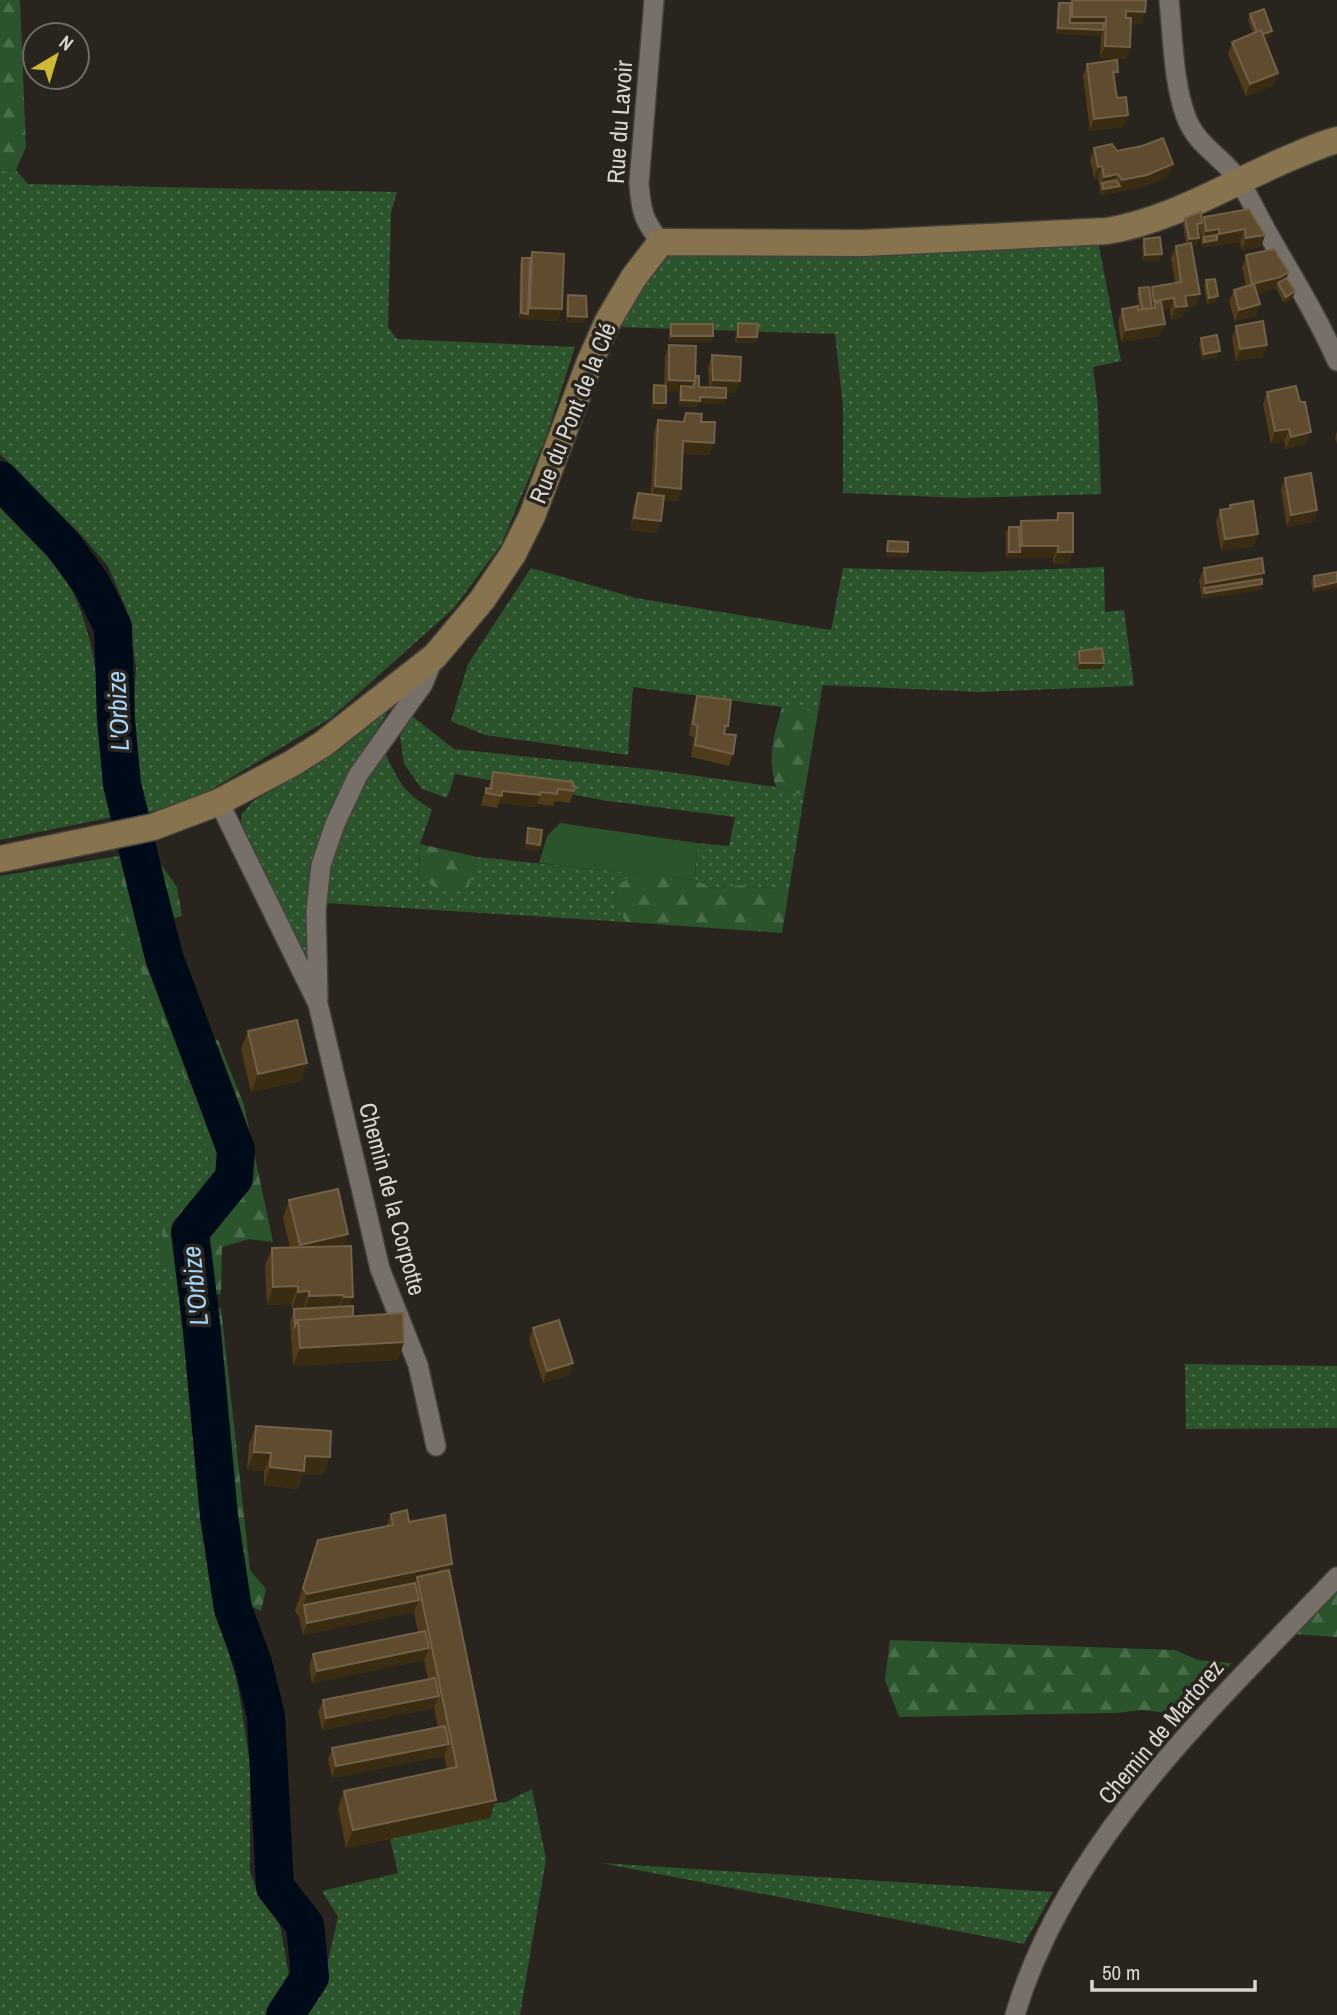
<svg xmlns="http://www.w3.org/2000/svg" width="1337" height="2015" font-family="'Archivo Narrow',sans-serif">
	<defs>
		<pattern id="grass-dots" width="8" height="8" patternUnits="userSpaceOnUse" patternTransform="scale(1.75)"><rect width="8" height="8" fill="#2b542d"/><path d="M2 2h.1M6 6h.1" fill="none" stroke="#496c4a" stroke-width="1.8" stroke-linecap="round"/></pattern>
		<pattern id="forest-firs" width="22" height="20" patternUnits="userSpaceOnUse" patternTransform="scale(1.75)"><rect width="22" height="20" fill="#2b542d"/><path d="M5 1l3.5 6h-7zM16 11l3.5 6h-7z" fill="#496c4a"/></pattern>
	</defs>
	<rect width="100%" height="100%" fill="#29241d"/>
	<path fill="url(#grass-dots)" d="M16,170L28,184L397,192L391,213L388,327L397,339L575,347L546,437L501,545L454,608L331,718L192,801L145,813L133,733L136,666L126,608L108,566L82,536L0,454V171Z
		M1059,245L1099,246L1121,361L1093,367L1098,406L1101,494L963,498L843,493V407L835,334L618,327L656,261L666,252Z
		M0,504C23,529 56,561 72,591C102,649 105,751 113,817L0,840Z
		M1104,567L1105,612L1124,610L1134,686L979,692L823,685L818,712L633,687L628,755L485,735L451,721L468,664L531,568L636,598L831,630L843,568L978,572Z
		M390,708L340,791L310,965L240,828L242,814L252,802L338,751Z
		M412,716L454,749L655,770L776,787L804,796L789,890L741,885L714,889L695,880L697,843L729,846L735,817L608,801L455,774L447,798L422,789L404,764L400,736Z
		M384,750C399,783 402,790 432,810L420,844L419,875L468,890L477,857L634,873L619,885L613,902L626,922L326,903C328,890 328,877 330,864C337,827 365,782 384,750Z
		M118,856L129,941L204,1128L210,1169L179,1289L189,1300L184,1312L205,1448L203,1486L194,1509L214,1590L216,1608L238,1686L250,1764V1872L257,1891L280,1925L289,1976L266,2015H0V876Z
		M1185,1364L1337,1366V1428L1186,1429Z
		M532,1789L546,1859L520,2015H303C325,1987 330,1951 338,1917L322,1891L398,1873L390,1839L487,1804L506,1802Z
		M601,1863L1053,1892L1024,1944Z"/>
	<path fill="url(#forest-firs)" d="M0,0H20L26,147L16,170L0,171Z
		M782,707L818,712L804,796L776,787C767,758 774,735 782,707Z
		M420,844L477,857L468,890L439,891L419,875Z
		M150,849L177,887L182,916L153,925L187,1032L218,1040L244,1105L273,1242L249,1239L222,1247L221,1294L189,1300L179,1289L163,1262L162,1231L177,1204L204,1192L210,1169L204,1128L129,941L118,856Z
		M634,873L695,880L714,889L741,885L789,890L782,933L626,922L613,902L619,885Z
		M221,1308L250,1570L266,1589L261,1611L214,1590L194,1509L203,1486L205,1448L184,1312Z
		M1337,1588V1637L1293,1634Z
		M890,1640L1175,1650L1198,1660L1232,1663L1188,1716L1143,1710L1115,1713L899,1717L885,1680Z"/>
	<path fill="#2b542d" d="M560,823L697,843L695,880L539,863L547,836Z"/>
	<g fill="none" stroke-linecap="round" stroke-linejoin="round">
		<path stroke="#000b19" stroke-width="38" d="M0,480L63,545L91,583L113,627L116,720L122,784L144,876L164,957L236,1150L234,1178L190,1232L202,1331L219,1516L233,1609L253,1663L266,1716L275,1887L305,1925L310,1977L285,2015"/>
		<defs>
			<path id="street" d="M654,0L639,183C641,210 643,221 661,242
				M1169,0C1173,38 1173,81 1186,117C1198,148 1223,156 1240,182C1251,200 1260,220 1271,239C1294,279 1318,318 1337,361
				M219,802L318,1004L380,1269L418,1365L436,1446
				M318,998L316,911L321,865L335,824L358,775L423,684L434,657
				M1015,2015C1066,1842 1216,1704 1337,1577"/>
			<path id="secondary" d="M0,859L153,827L219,802L291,764L323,744L435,656L482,600L513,554L532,516L589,364L608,321L634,277L661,242L864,243L1107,231C1173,220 1230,183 1292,157C1307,151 1321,144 1337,140"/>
		</defs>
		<use href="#street" stroke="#46413c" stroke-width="22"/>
		<use href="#secondary" stroke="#46413c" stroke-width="29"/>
		<use href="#street" stroke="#777068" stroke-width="19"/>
		<use href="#secondary" stroke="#87744f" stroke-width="26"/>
	</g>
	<path fill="#503b1b" d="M1071,0H1146L1141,24L1131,23L1130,47L1126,59L1100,58L1101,36L1056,34L1057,9L1059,3H1070Z
		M1250,14L1272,31L1270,37L1265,39L1274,85L1246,96L1228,54L1232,42L1253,33L1248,20Z
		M1087,64L1115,82L1117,98L1124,127L1090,131L1083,76Z
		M1094,148L1117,151L1169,176L1143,187L1101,195L1098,178L1094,179L1090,160Z
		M1204,217L1265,235L1261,247L1242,250L1240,242L1202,248L1200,229L1198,230L1197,244L1191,245L1200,294L1195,306L1186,307L1182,318L1171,319L1170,310L1163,311L1160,336L1121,342L1118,321L1122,309L1139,310L1137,294L1139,288L1150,293L1152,287L1175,283L1171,258L1176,246L1186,244L1183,224L1185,218L1202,223Z
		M1144,239L1162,254L1159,260L1143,261L1142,245Z
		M532,252L558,321L519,319L520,264L522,258H530Z
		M1246,255L1286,278L1293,298L1284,303L1276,288L1257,294L1256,316L1235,322L1229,302L1234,290L1246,286L1242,267Z
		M1206,280L1216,302L1207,304L1204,286Z
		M568,295L584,323L566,322V301Z
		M738,323L757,337L755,343H735L736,330Z
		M671,324L711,342H669V330Z
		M1236,326L1267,345L1263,357L1236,361L1232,338Z
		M1201,338L1217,357L1202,360L1199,344Z
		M669,345L696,376L699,387H709L708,367L712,355L736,393L726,392L724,404L699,403L697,407L679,406V392H666V403L664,410L652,409V391L654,385L664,386L665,357Z
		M1267,392L1300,402L1311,432L1306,444L1286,449L1284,441L1271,444L1263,404Z
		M686,413L701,422L714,443L709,455L683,454L681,489L677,501L663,500L661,521L656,533L630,530L634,505L638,493L651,494L654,432L658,420L682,422Z
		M1337,431V444L1335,437Z
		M1285,478L1317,510L1313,522L1287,527L1281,490Z
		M1230,505L1254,546L1221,551L1216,522L1220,510L1229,508Z
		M1058,513L1073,552L1068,564H1053V558H1006V533L1009,527H1019L1021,521L1055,520Z
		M1204,568L1262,579L1260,590L1202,599L1199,580Z
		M1337,572L1313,593L1311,582L1314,576Z
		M1079,651L1102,669H1078L1076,657Z
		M697,696L728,726L725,734L733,754L729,766L691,757L694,737L689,736L693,708Z
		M493,772L573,786L574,791L570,803L555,801L553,806L537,804L536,807L499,803L497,808L481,805L482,800L486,788H488Z
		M528,828L538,851L525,849L526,835Z
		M248,1031L301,1081L251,1092L241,1049Z
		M289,1200L348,1234L344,1246L353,1297L349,1306L353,1316L404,1342L398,1360L293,1366L290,1321L294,1309H292L291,1304L267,1305L265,1266L272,1248H290L283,1218Z
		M533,1328L569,1375L543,1383L529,1340Z
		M256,1426L323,1475L303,1474L298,1489L264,1485V1471L247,1470L249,1444Z
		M391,1514L409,1522L449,1573L490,1818L346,1848L338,1808L344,1791L447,1769L444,1756L332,1778L328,1760L332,1748L438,1728L434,1708L322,1730L318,1712L323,1700L428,1679L424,1660L312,1683L309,1666L313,1654L418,1632L414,1612L303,1635L299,1617L295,1611L318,1540L386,1526Z"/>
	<path fill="#3a2b13" d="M1126,11L1145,12L1141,24L1122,23Z
		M1072,17H1106L1101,29L1103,30L1101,36L1056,34L1058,28H1068Z
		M1272,31L1270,37L1257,42L1259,36Z
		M1105,46L1130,47L1126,59L1100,58Z
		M1113,72H1118L1114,84Z
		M1278,73L1274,85L1246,96L1250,84Z
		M1128,115L1124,127L1090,131L1094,119Z
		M1173,164L1169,176L1143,187L1101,195L1103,189L1119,186L1122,180Z
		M1102,166L1098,178L1094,179L1098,167Z
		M1118,174L1114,186L1102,183L1104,177Z
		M1219,229L1215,240H1217L1219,234L1245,229L1240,242L1202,248L1206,231Z
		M1265,235L1261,247L1242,250L1246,238Z
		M1199,238L1197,244L1187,246L1189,239Z
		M1162,254L1159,260L1143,261L1145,255Z
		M1289,272L1284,284L1278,283L1275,289L1248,296L1252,284Z
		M1295,291L1293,298L1284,303L1286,297Z
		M1200,294L1195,306L1186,307L1182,318L1171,319L1176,307L1185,296Z
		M1218,296L1216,302L1207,304L1209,298Z
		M1174,298L1170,310L1154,313L1155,308V303L1151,313H1150L1154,301Z
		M1260,304L1256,316L1235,322L1239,310Z
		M530,308L562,309L558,321L519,319L521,313L528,314Z
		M568,316L587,317L584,323L566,322Z
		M1165,324L1160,336L1121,342L1126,330Z
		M671,336H713L711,342H669Z
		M738,337H757L755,343H735Z
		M1267,345L1263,357L1236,361L1240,349Z
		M1220,351L1217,357L1202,360L1204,354Z
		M669,380L695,381L691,393L681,386L679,392H664Z
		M713,380L740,381L736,393L709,392Z
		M700,397L726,398L724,404L699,403L697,407L679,406L681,400Z
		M654,403H666L664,410L652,409Z
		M1289,429L1284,441L1271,444L1275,431Z
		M1311,432L1306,444L1286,449L1291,437Z
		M683,441L714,443L709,455L679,454Z
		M655,486L681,489L677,501L651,498Z
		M1317,510L1313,522L1287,527L1291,515Z
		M634,518L661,521L656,533L630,530Z
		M1258,534L1254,546L1221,551L1225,539Z
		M1022,546H1058L1053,558H1006L1009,552H1020Z
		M887,551L908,552L906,558L885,557Z
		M1058,552H1073L1068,564H1053Z
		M1264,573L1260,584H1262L1260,590L1202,599L1206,583Z
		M1337,582V588L1313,593L1315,587Z
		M1080,663H1104L1102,669H1078Z
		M502,791L540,795L536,807L499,803Z
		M527,843L540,845L538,851L525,849Z
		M307,1063L301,1081L251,1092L258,1074Z
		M348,1234L342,1252L293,1263L300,1245Z
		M298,1286L291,1304L267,1305L273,1287Z
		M309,1291L303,1309H292L298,1292Z
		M343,1295L337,1313L303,1314L309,1296Z
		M344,1297H353L346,1314L338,1315Z
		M404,1342L398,1360L293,1366L300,1348Z
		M573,1363L569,1375L543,1383L547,1371Z
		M254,1452L271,1453L264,1471L247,1470Z
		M305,1456L330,1457L323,1475L303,1474L298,1489L264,1485L270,1467Z
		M452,1564L444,1588L417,1577L411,1594L304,1605L299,1617L307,1594Z
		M419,1600L414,1612L303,1635L307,1623Z
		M429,1648L424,1660L312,1683L317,1671Z
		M439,1696L434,1708L322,1730L326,1718Z
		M449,1744L444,1756L332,1778L336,1766Z
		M496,1800L490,1818L346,1848L353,1830Z"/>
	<path fill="#5f4b2e" stroke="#726148" stroke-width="2" d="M1072,0H1146L1145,12L1126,11V18H1131L1130,47L1105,46L1106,17H1072Z
		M1059,3H1070V23H1104L1103,30L1058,28Z
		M1264,9L1272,31L1263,34L1261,30L1257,32L1250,14Z
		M1261,30L1278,73L1250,84L1232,42Z
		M1117,60L1118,72H1113L1117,98L1126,97L1128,115L1094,119L1087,64Z
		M1163,138L1173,164L1147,175L1122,180L1118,174L1104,177L1102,166L1098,167L1094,148L1112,144L1117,151L1142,146Z
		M1116,180L1120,186L1103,189L1102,183Z
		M1249,209L1265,235L1246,238L1245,229L1219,234V229L1206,231L1204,217Z
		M1201,212L1202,223L1197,224L1199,238L1189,239L1185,218Z
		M1217,235V240L1204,242V237Z
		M1160,237L1162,254L1145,255L1144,239Z
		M1191,243L1200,294L1185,296L1187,306L1176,307L1174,298L1154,301L1152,287L1181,282L1176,246Z
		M1274,249L1289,272L1280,277L1252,284L1246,255Z
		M532,252L564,254L562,309L530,308Z
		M522,258H530L528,314L521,313Z
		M1287,278L1295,291L1286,297L1278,283Z
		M1215,279L1218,296L1209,298L1206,280Z
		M1254,284L1260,304L1239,310L1234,290Z
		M1149,287L1152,308L1142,309L1139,288Z
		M568,295L586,296L587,317L568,316Z
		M1161,302L1165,324L1126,330L1122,309L1138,306V310L1155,308V303Z
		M1263,321L1267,345L1240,349L1236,326Z
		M738,323L758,324L757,337H738Z
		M671,324H713V336H671Z
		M1217,335L1220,351L1204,354L1201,338Z
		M669,345L696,346L695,381L669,380Z
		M712,355L741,357L740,381L713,380Z
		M696,376H699V387L726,388V398L700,397V401L681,400V386L693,387L695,381Z
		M654,385L666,386V403H654Z
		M1296,386L1300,402H1305L1311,432L1291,437L1289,429L1275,431L1267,392Z
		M686,413L702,414L701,422H715L714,443L683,441L681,489L655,486L658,420L684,422Z
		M1311,473L1317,510L1291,515L1285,478Z
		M638,493L664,496L661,521L634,518Z
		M1253,501L1258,534L1225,539L1220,510L1231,508L1230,505Z
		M1058,513H1073V552H1058V546H1022L1021,521L1058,520Z
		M1009,527H1019L1020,552H1009Z
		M888,541L908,542V552L887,551Z
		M1262,558L1264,573L1206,583L1204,568Z
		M1337,572V582L1315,587L1314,576Z
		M1262,579V584L1205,593L1204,588Z
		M1102,648L1104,663H1080L1079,651Z
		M697,696L731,700L728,726H725L724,734L736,735L733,754L695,745L698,725L693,724Z
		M493,772L573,782V786H575L574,791L558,789L557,794L541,792L540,795L502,791V796L486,793V788L491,789Z
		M528,828L542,830L540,845L527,843Z
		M297,1020L307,1063L258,1074L248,1031Z
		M338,1189L348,1234L300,1245L289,1200Z
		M351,1246L353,1297H344L343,1295L309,1296V1291L298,1292V1286L273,1287L272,1248Z
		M353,1306V1316L298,1320L295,1326L294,1309Z
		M403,1313L404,1342L300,1348L298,1320Z
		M559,1320L573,1363L547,1371L533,1328Z
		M256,1426L331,1431L330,1457L305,1456L304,1471L270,1467L271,1453L254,1452Z
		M407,1510L409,1522L445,1515L452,1564L307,1594L303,1588L318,1540L393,1525L391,1514Z
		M449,1570L496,1800L353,1830L344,1791L457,1767L417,1577Z
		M415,1583L419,1600L307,1623L304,1605Z
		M425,1631L429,1648L317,1671L313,1654Z
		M435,1678L439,1696L326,1718L323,1700Z
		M445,1726L449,1744L336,1766L332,1748Z"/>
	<g text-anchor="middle" stroke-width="7" stroke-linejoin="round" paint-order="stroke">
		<g font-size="24" fill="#d9d5d1" stroke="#29241d">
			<text transform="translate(620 122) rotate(-86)" y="8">Rue du Lavoir</text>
			<text transform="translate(573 413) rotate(-68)" y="8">Rue du Pont de la Clé</text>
			<text transform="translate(392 1199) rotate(75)" y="8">Chemin de la Corpotte</text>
			<text transform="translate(1161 1732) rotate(-50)" y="8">Chemin de Martorez</text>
		</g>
		<g font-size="26" font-style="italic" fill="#a5d4fd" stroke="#29241d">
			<text transform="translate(118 711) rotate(-93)" y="9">L'Orbize</text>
			<text transform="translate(195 1286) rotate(-96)" y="9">L'Orbize</text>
		</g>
	</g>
	<g transform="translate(56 56) rotate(38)"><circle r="33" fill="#29241d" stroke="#6f6b65" stroke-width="2"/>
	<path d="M0-5L12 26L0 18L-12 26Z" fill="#d0b837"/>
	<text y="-10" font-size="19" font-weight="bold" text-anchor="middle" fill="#d9d5d1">N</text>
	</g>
	<path d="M1092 1980v10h163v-10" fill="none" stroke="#d9d5d1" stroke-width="3.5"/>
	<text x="1102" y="1980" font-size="21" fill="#d9d5d1" stroke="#29241d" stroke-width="5" paint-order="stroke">50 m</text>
</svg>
